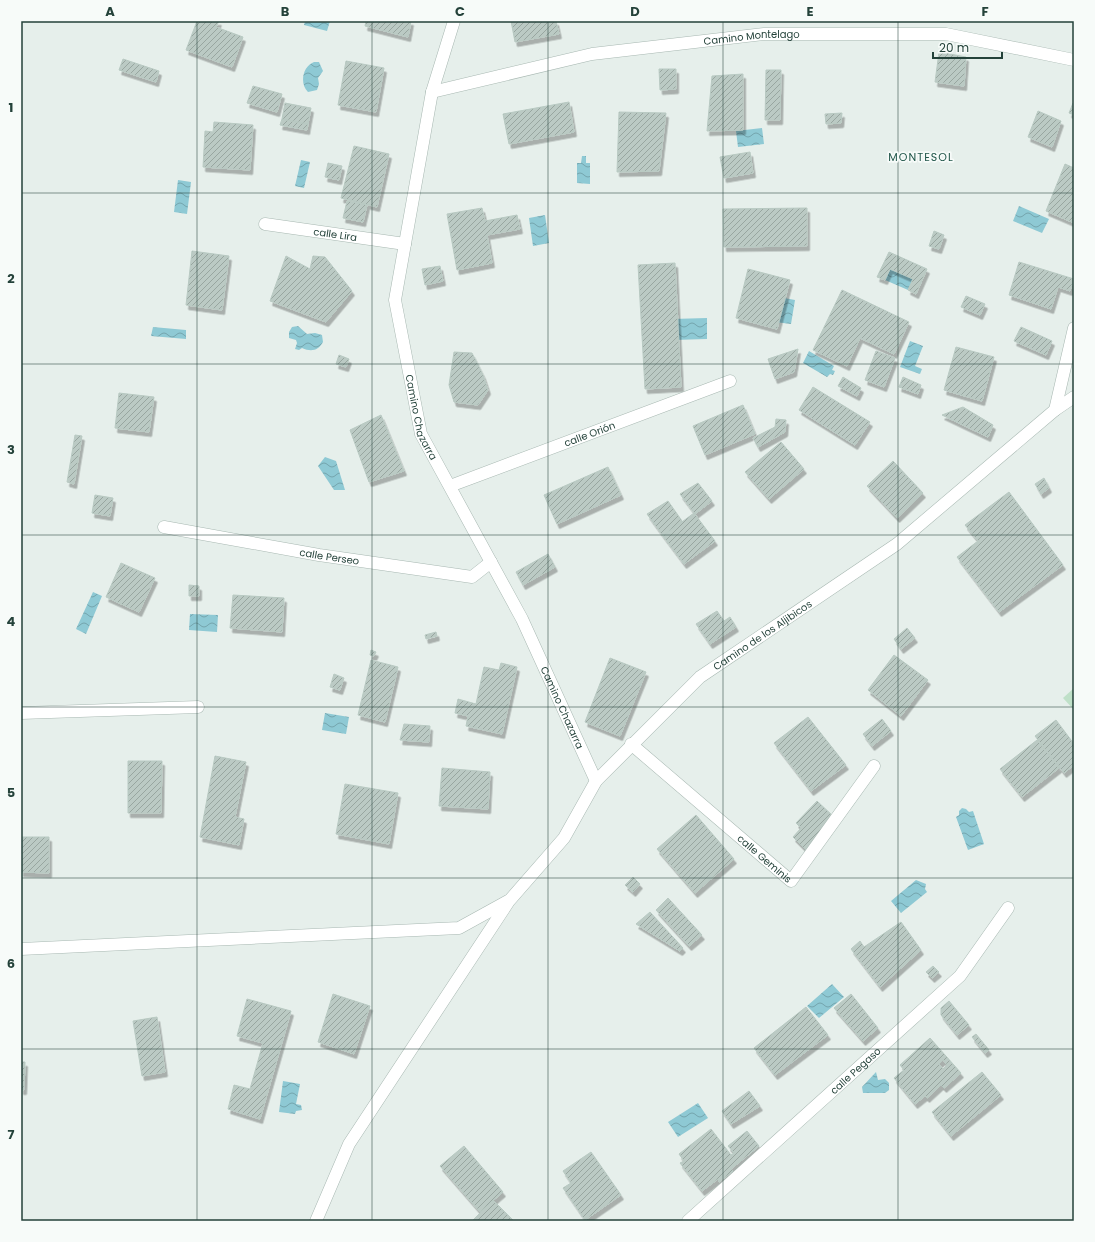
<svg xmlns="http://www.w3.org/2000/svg" width="1095" height="1242" font-family="Poppins,sans-serif">
	<defs>
		<pattern id="water-waves" width="16" height="10" patternUnits="userSpaceOnUse"><rect width="16" height="10" fill="#8ec9d4"/><path d="M0 5q4-4 8 0t8 0" fill="none" stroke="#74a5ad"/></pattern>
		<pattern id="building-hatch" width="6" height="6" patternUnits="userSpaceOnUse"><rect width="6" height="6" fill="#bbcac4"/><path d="M-1 1l2-2M0 6l6-6M5 7l2-2" fill="none" stroke="#98a6a0"/></pattern>
		<filter id="shadow"><feDropShadow dx="2.5" dy="4.5" stdDeviation="0" flood-color="#0004"/></filter>
	</defs>
	<rect width="100%" height="100%" fill="#e6efeb"/>
	<path fill="#bfe0c8" d="M1074,688V710L1063,698Z"/>
	<path fill="url(#water-waves)" d="M305,21H330L327,31L304,25Z
		M314,62H319L323,71L318,78L319,84L317,90L308,92C299,83 303,66 314,62Z
		M762,128L764,144L738,147L736,131Z
		M582,156H586V163H590V184L577,183V163H581Z
		M301,160L310,162L304,188L295,186Z
		M178,180L191,182L187,214L174,212Z
		M1019,206L1049,219L1042,233L1013,221Z
		M545,215L549,243L533,246L529,218Z
		M890,269L913,279L908,290L885,280Z
		M779,297L795,300L791,324L775,322Z
		M707,318V339L674,340L672,319Z
		M298,326L307,334L315,333L322,335L323,342C318,351 311,352 302,348L299,350L295,349L297,343L296,340L289,338V332L292,327Z
		M153,327L186,330V339L151,336Z
		M910,341L923,346L915,366L922,369L920,374L900,367Z
		M809,351L834,366L832,370L835,371L833,375L830,374L827,377L803,363Z
		M325,457L336,461L345,490H334L318,466Z
		M93,592L102,596L86,634L76,629Z
		M190,614L218,615L217,632L189,630Z
		M325,713L349,717L346,734L322,730Z
		M962,808L966,809L969,812L973,811L984,844L968,850L956,817L959,815V811Z
		M916,880L926,884L925,889L927,892L901,913L891,901Z
		M832,984L844,997L819,1018L807,1006Z
		M876,1072L878,1080L885,1079L889,1083V1090L885,1093H863L862,1087Z
		M283,1081L300,1084L296,1104L301,1105L302,1110L296,1111L295,1114L279,1112Z
		M698,1103L708,1118L678,1137L668,1122Z"/>
	<path fill="url(#building-hatch)" stroke="#b8c9c2" fill-rule="evenodd" filter="url(#shadow)" d="M197,21H219L216,27L243,37L232,67L186,50Z
		M366,21H411L408,37L365,26Z
		M511,21H556L559,34L515,42Z
		M939,52L966,57L964,86L935,82Z
		M123,59L159,71L156,82L119,70Z
		M346,61L384,68L376,112L338,105Z
		M659,69H676V89L660,90Z
		M766,70H781L780,120H765Z
		M743,74V130L707,131L712,76Z
		M253,86L282,94L277,112L247,103Z
		M569,102L574,132L509,144L503,114Z
		M285,103L311,108L308,124L282,119Z
		M1073,103H1074V115L1069,113Z
		M1038,111L1061,121L1052,147L1028,137Z
		M619,112L666,113L659,171L617,172Z
		M842,113L841,123L826,124L825,114Z
		M282,119L308,124L307,130L280,125Z
		M214,122L253,125L250,170L203,167L205,131L213,132Z
		M354,146L389,154L377,207L341,198Z
		M750,152L753,173L724,178L720,157Z
		M328,163L342,166L339,180L325,177Z
		M1065,164L1074,168V223L1046,211Z
		M347,201L367,205L363,222L343,218Z
		M482,208L485,221L517,215L520,229L487,235L492,263L457,270L447,214Z
		M807,208V246L724,247L723,209Z
		M934,231L944,235L939,249L929,246Z
		M192,251L229,256L222,310L186,305Z
		M889,252L927,269L916,294L908,290L913,279L890,269L885,280L877,277Z
		M286,256L310,269L313,256L325,257L352,291L326,322L270,301Z
		M1019,262L1074,279L1070,291L1058,287L1051,309L1009,295Z
		M675,263L681,387L645,389L638,265Z
		M440,266L443,281L425,285L422,269Z
		M748,269L790,280L777,329L736,318Z
		M842,290L909,322L894,354L860,338L847,366L813,350Z
		M966,296L985,304L980,315L961,307Z
		M1021,327L1052,341L1046,355L1014,341Z
		M956,347L994,357L982,401L944,390Z
		M798,349L794,372L775,379L768,359Z
		M876,351L895,358L884,387L865,380Z
		M454,352L472,353L483,375L488,390L478,405L454,402L449,385Z
		M339,355L349,359L346,367L336,364Z
		M843,377L861,388L857,396L838,386Z
		M903,377L921,385L918,394L899,387Z
		M813,387L870,422L855,445L799,410Z
		M119,393L154,397L149,432L115,428Z
		M743,405L755,434L705,455L693,426Z
		M963,407L993,425L988,437L942,415Z
		M381,415L404,471L369,482L350,430Z
		M776,419L786,420L785,432L758,447L753,438L775,427Z
		M75,435L82,436L74,484L67,482Z
		M781,442L804,469L769,499L745,472Z
		M893,461L923,493L897,518L867,486Z
		M608,467L621,495L557,524L544,495Z
		M1044,478L1049,488L1041,494L1035,484Z
		M698,483L712,501L695,514L680,494Z
		M1009,492L1063,565L999,612L957,557L978,541L965,525Z
		M95,495L113,498L110,516L92,513Z
		M668,501L682,521L663,536L647,514Z
		M694,513L715,541L684,564L663,536Z
		M548,554L555,567L523,585L516,572Z
		M121,563L155,578L139,612L106,597Z
		M189,585L199,586V596H189Z
		M233,595L284,598L282,632L230,628Z
		M717,611L724,621L730,617L736,627L710,644L696,624Z
		M907,628L915,638L901,649L894,639Z
		M436,632L437,636L426,639L425,635Z
		M371,650L376,652L374,656L370,655Z
		M894,655L928,680L901,716L868,690Z
		M610,658L646,672L620,736L585,722Z
		M371,660L398,667L385,722L358,715Z
		M501,663L517,667L502,734L466,726L468,716L455,713L458,699L476,704L484,667L499,670Z
		M334,674L344,678L340,690L330,687Z
		M808,717L846,765L811,791L774,743Z
		M882,719L891,731L872,746L863,734Z
		M1056,720L1074,744V765L1064,773L1035,736Z
		M404,724L430,726L429,742L400,740Z
		M1037,740L1059,768L1022,797L1000,769Z
		M215,756L246,762L235,817L244,819L239,845L200,837Z
		M128,761H162L161,813H128Z
		M442,768L490,772L488,809L439,806Z
		M345,784L398,793L389,844L336,834Z
		M817,801L833,816L806,850L793,837L801,828L796,823Z
		M696,815L734,859L695,893L657,849Z
		M21,837H49V873L21,872Z
		M633,877L640,884L633,892L625,885Z
		M668,898L702,935L689,946L656,910Z
		M650,912L683,948L680,951L636,924Z
		M901,922L921,950L880,987L851,949L860,941L864,947Z
		M933,966L939,972L932,978L926,972Z
		M333,994L370,1006L354,1054L318,1042Z
		M851,994L878,1028L863,1041L834,1008Z
		M247,999L291,1011L260,1119L228,1109L234,1085L250,1089L263,1043L237,1036Z
		M949,1001L969,1025L957,1035L941,1015V1008Z
		M806,1007L828,1035L775,1075L754,1048Z
		M157,1017L165,1072L142,1076L133,1021Z
		M976,1034L989,1050L985,1053L972,1037Z
		M930,1038L961,1073L944,1088L941,1085L927,1098L925,1096L915,1104L894,1078L904,1070L900,1065ZM943,1060L947,1065L943,1069L939,1064Z
		M21,1062H25L24,1090H21Z
		M982,1072L1001,1095L951,1136L932,1112Z
		M749,1091L760,1106L731,1124L722,1111Z
		M711,1129L731,1155L734,1153L728,1146L747,1131L759,1146L731,1169L733,1171L719,1182L718,1179L702,1191L680,1163L684,1161L679,1154Z
		M464,1146L503,1192L480,1212L440,1166Z
		M591,1152L621,1195L585,1220L563,1188L571,1183L563,1171Z
		M493,1200L514,1221H472Z"/>
	<g fill="none" stroke-linecap="round" stroke-linejoin="round">
		<defs>
			<g id="street">
				<path id="s1" d="M454,21L432,92L395,300L421,434L522,619L596,781"/>
				<path id="s2" d="M432,92L592,54L764,34H946L1074,60"/>
				<path id="s3" d="M265,224L405,244"/>
				<path d="M1055,410L1074,328"/>
				<path id="s4" d="M450,486L730,381"/>
				<path id="s5" d="M164,527L319,555L472,577L491,562"/>
				<path d="M21,713L198,707"/>
				<path id="s6" d="M631,744L791,881L874,766"/>
				<path d="M21,949L459,928L508,901"/>
				<path id="s7" d="M316,1221L349,1144L509,901L564,838L596,781L700,677L897,544L1055,410L1074,397"/>
				<path id="s8" d="M688,1221L960,976L1008,908"/>
			</g>
		</defs>
		<use href="#street" stroke="#a8b8b2" stroke-width="13"/>
		<use href="#street" stroke="#fff" stroke-width="12"/>
	</g>
	<path fill="none" stroke="#24423a" stroke-width="1" stroke-opacity="0.55" d="M197,21V1221M372,21V1221M548,21V1221M723,21V1221M898,21V1221M21,193H1074M21,364H1074M21,535H1074M21,707H1074M21,878H1074M21,1049H1074"/>
	<g text-anchor="middle" stroke-width="3.5" stroke-linejoin="round" paint-order="stroke">
		<g font-size="10" fill="#24423a" stroke="#f7fbf9">
			<text dy="4" stroke="none"><textPath href="#s2" startOffset="325">Camino Montelago</textPath></text>
			<text dy="4" stroke="none"><textPath href="#s3" startOffset="71">calle Lira</textPath></text>
			<text dy="4" stroke="none"><textPath href="#s1" startOffset="406">Camino Chazarra</textPath></text>
			<text dy="4" stroke="none"><textPath href="#s4" startOffset="149">calle Orión</textPath></text>
			<text dy="4" stroke="none"><textPath href="#s5" startOffset="168">calle Perseo</textPath></text>
			<text dy="4" stroke="none"><textPath href="#s7" startOffset="746">Camino de los Aljibicos</textPath></text>
			<text dy="4" stroke="none"><textPath href="#s1" startOffset="730">Camino Chazarra</textPath></text>
			<text dy="4" stroke="none"><textPath href="#s6" startOffset="176">calle Geminis</textPath></text>
			<text dy="4" stroke="none"><textPath href="#s8" startOffset="225">calle Pegaso</textPath></text>
		</g>
		<g font-size="11" letter-spacing="1" fill="#1f5548" stroke="#f7fbf9">
			<text x="921" y="161">MONTESOL</text>
		</g>
	</g>
	<rect width="1095" height="1242" fill="none" stroke="#f7fbf9" stroke-width="44"/>
	<path d="M933 52v6h69v-6" fill="none" stroke="#24423a" stroke-width="2"/>
	<text x="939" y="52" font-size="12" fill="#24423a" stroke="#f7fbf9" stroke-width="3" paint-order="stroke">20 m</text>
	<rect x="22" y="22" width="1051" height="1198" fill="none" stroke="#24423a" stroke-width="1.5"/>
	<g font-size="13" text-anchor="middle" font-weight="bold" fill="#24423a">
		<text x="110" y="16">A</text>
		<text x="285" y="16">B</text>
		<text x="460" y="16">C</text>
		<text x="635" y="16">D</text>
		<text x="810" y="16">E</text>
		<text x="985" y="16">F</text>
		<text x="11" y="112">1</text>
		<text x="11" y="283">2</text>
		<text x="11" y="454">3</text>
		<text x="11" y="626">4</text>
		<text x="11" y="797">5</text>
		<text x="11" y="968">6</text>
		<text x="11" y="1139">7</text>
	</g>
</svg>
